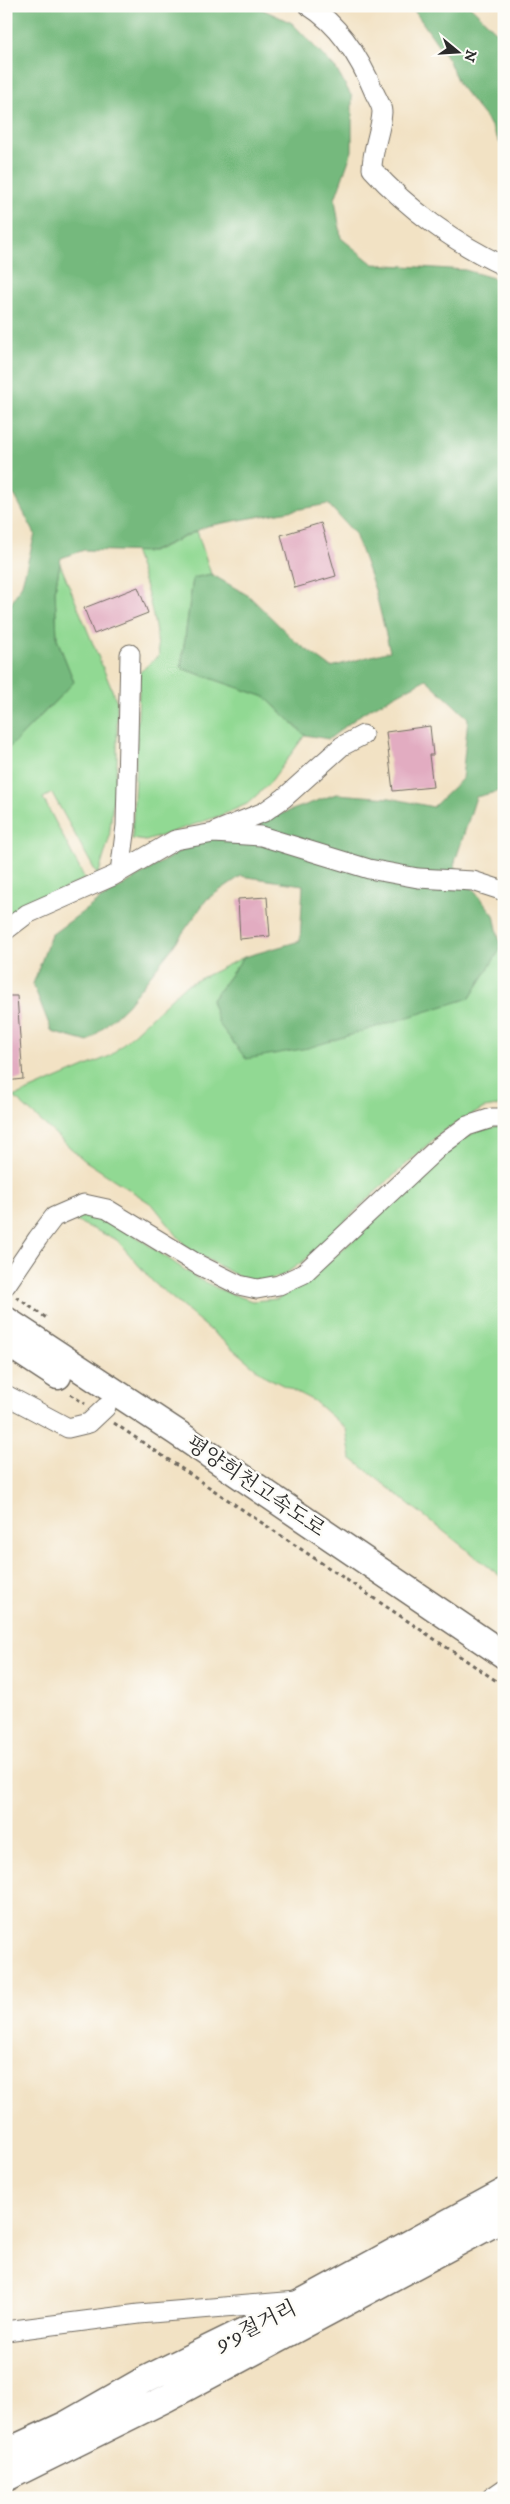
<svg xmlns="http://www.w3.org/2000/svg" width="510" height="2504" font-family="'IM FELL DW Pica','Noto Serif KR',serif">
	<rect width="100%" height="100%" fill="#fdfcf7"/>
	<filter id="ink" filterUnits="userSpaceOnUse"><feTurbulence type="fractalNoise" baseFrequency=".02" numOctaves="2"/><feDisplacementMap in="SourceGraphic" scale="10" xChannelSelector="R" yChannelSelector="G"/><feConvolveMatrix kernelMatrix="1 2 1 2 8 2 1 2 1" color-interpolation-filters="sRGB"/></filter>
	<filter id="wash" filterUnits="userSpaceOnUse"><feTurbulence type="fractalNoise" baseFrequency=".0096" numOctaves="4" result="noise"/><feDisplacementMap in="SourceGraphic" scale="20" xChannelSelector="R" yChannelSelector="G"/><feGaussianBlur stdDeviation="1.12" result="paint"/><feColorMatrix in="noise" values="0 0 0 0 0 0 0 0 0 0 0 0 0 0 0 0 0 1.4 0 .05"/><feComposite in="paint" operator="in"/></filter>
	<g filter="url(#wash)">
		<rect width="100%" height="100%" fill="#f2e2c4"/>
		<path fill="#91d993" stroke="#5e825f" d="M197,531L211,574L193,578L181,668L265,697L305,735L269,784L247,804L222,815L146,841L132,839L140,672L159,655C155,618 147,586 134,551L152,552Z
			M60,564L117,702V762L109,839L98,876L52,793L43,798L85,879L11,914L6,919V751L74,682L57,639L55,589Z
			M501,948L504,949V1105L484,1108L443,1131L373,1194L305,1260L282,1276L257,1283L236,1275L187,1248L153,1205L84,1160L14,1097L110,1056L183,987L244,957L211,1001L470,998Z
			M504,1125V1579L351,1458L346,1429L314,1401L265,1376L153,1282L117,1240L76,1221L78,1213L100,1216L121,1226L195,1277L221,1290L252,1301L277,1299L301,1285L357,1237L449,1148L478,1130Z"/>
		<path fill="#74b97d" stroke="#507254" d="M6,6H255L292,23L336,69L352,97V151L335,199L341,238L373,264L465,270L504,281V790L476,797L454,865L494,915L501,948L470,998L308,1048L246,1059L219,1024L211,1001L244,957L300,941L303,885L241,876L207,899L169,952L127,1005L88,1042L52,1032L33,984L51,935L99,900L205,836L281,814L336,794L390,798L433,807L462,779L468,718L426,679L364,712L329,739L305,735L265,697L181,668L193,578L211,574L249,596L296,642L331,667L390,651L375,590L355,534L328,504L207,526L151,552L84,550L61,558L55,589L57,639L74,682L6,751V612L22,584L35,534L15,496L6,490Z
			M411,6H470L504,39V150L488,121L459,85L448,59Z"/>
		<g id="blocks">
			<path fill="#e2acc1" d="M321,523L336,576L295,588L281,535Z
				M138,587L148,613L94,634L84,608Z
				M430,726L433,755H429L433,787L393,791L386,732Z
				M267,897L270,936L240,939L238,899Z
				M6,996H17L23,1079L6,1081Z"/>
		</g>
	</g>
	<g filter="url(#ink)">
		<use href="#blocks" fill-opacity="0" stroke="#716b61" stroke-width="1"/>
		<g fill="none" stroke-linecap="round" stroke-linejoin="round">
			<defs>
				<path id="minor" d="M309,6C341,26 361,60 375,94C378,100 382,106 382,112C381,132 372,148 372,169C408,209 455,243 504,266
					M217,831L264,812L284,798L342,746L363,735
					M120,872L126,826L130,654
					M6,930L27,914L113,876L175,840L214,833L261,836L369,869L418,878L473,881L504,891
					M6,1285L38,1238L54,1217L84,1204L107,1209L199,1265L239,1285L257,1289L279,1285L303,1274L439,1147L467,1126L492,1118H504
					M6,1395L68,1428L89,1423L106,1407
					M6,2331L139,2314L297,2301
					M491,2498L504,2489"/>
				<path id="highway" d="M6,1320L176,1432L504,1655
					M6,1342L58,1376
					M6,2452L65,2425L144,2380L291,2308L504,2192
					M6,2478L167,2398L504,2218"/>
			</defs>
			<use href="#minor" stroke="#716b61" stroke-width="21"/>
			<use href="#highway" stroke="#716b61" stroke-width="29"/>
			<path stroke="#716b61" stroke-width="3" stroke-dasharray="4 4" stroke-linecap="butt" d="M16,1297L48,1319
				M70,1394L85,1404
				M114,1423L504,1686"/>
			<use href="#minor" stroke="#fff" stroke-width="19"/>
			<use href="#highway" stroke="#fff" stroke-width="26"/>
		</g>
	</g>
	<g text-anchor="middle" stroke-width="5" stroke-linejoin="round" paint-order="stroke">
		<g font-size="21" fill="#2b2b2b" stroke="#fdfcf7">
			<text transform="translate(256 1486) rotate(34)" y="7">평양희천고속도로</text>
			<text transform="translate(256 2325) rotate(-26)" y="7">9·9절거리</text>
		</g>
	</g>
	<rect width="510" height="2504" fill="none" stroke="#fdfcf7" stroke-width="25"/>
	<g transform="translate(458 52) rotate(108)" stroke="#fdfcf7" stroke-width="4" paint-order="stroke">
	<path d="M0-4L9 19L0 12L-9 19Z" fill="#2b2b2b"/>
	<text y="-8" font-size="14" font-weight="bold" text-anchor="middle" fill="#2b2b2b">N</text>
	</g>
</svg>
